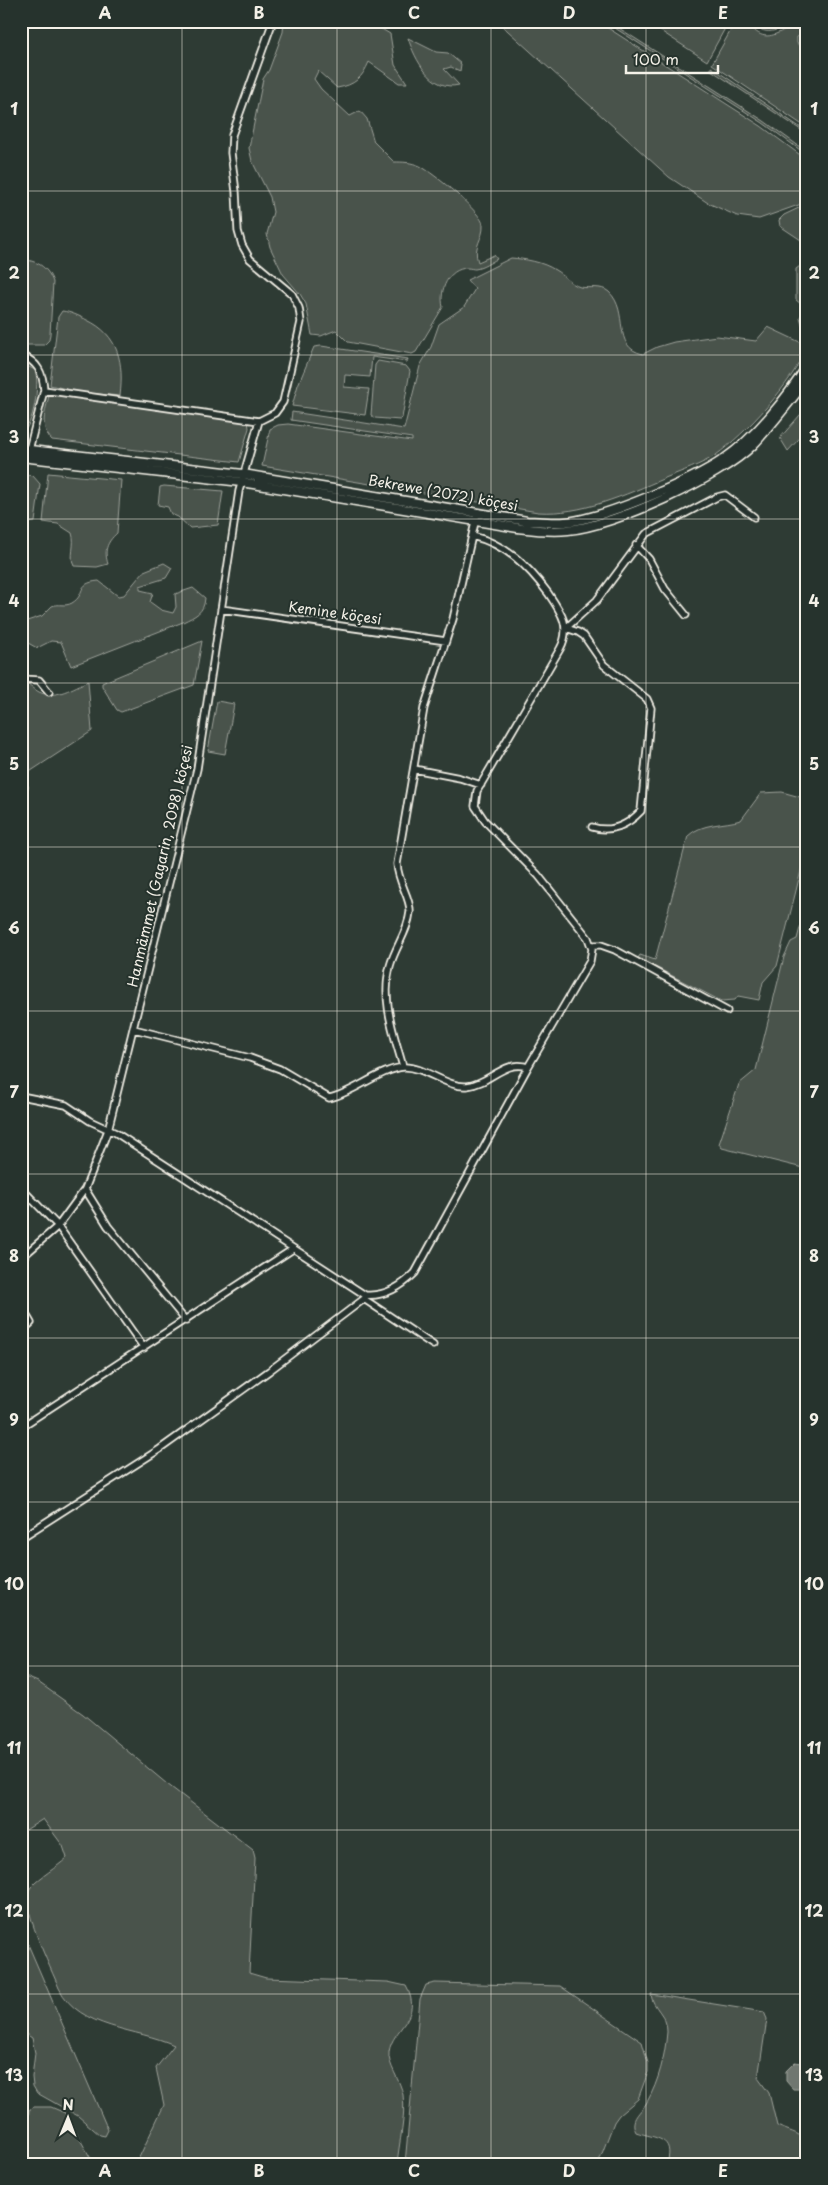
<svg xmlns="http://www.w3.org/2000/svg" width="828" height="2185" font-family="'Playpen Sans',sans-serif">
	<rect width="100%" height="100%" fill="#2e3b34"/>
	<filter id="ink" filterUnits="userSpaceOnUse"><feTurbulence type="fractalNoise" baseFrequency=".02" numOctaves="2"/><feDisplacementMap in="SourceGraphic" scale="10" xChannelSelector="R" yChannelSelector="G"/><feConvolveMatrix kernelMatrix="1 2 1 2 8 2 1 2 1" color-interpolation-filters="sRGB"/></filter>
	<g filter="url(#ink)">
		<path fill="#48524c" stroke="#9ea29a" d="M284,21L370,22L390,34L395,65L407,83H399L369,62C362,78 355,85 337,88L318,71L314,79L321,89L350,116L360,111L367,119L374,142L394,162C403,162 411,162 420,166C432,172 483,213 483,225C484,239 472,246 478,262L494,255L497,259C491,262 483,268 475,269C473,269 470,268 467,268C448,269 439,290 443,307L416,352L412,354L348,342L336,330L321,336L312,335L306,304L300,294L283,274L270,247L267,234L273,212L270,197L252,161L249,148L263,79L269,70L283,32Z
			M497,21H597L761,126L807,160V202L759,219L737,216L708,203L669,177Z
			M604,21H608L764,121L807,152V155L763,123Z
			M645,21H729L707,61Z
			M736,21H747C768,55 786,20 807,22V32L797,37V43L800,47H807V128L712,64Z
			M751,21H793C778,31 764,38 751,21Z
			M408,38L436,52L448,53L461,64L460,71L451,67L444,69L459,85C431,92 415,59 408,38Z
			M711,67L807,132V134L711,70Z
			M807,204V244L780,226L779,220L784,215Z
			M511,258C525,259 543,262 555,270C564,275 570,284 580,287C590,289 601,285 609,292C630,312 611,347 643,354L657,347L674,342L717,336L756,341L768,327L804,344L806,338L800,317L806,308L796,300V269L807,261C807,278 811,336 806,348C794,382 745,434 716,455C701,465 682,471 665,478C625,495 582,515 538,512L262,466L270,429L278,425L288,424L412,441V438L291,420L292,412L404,429L420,366L431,347L439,324L464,307L475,289L467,280Z
			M21,259C37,261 47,266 53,282L50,334L49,340L44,345H21Z
			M62,311C71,312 79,316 87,320C119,335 124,363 120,396L78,392L50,385L58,317Z
			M321,346L408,359L407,362L372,357L370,377L345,375L344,387L369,389L365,415L292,406L298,385L314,347Z
			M378,361L406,366L410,371L402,418L400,420L375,418L371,415L375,365Z
			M21,363L35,370C40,383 34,426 21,434Z
			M53,395L248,421L249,428L239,462L52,440C39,427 45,412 49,396Z
			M807,407V430L788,451L780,438Z
			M48,473L121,480L117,533C106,543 104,551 108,564L97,567L74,566C69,557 76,544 72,533L58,524L43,522Z
			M21,474L33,476L40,484L35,522L21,524Z
			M164,486L223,491L218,525L190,528L178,517L171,514L168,507L158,505L160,487Z
			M164,563L172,568L166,578L140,586V590L153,593L150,602L161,610L173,613L176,607L175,594L193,588L205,598C204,613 195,616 183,622L71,666L61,642L51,641L37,648L21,639V627L27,621L42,616L52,606C59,603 65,607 72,603C87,594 75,583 99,581L118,596L124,595L144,571Z
			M202,641L194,685L121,712L117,710L102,686V683Z
			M88,681L92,731L31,771L21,770V684L27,683C31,686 35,690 39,692C55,700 74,687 88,681Z
			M217,701L234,704L225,754L208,751Z
			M782,792L807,799V847L777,966L763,982L759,1000L738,996L735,1000L721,1001L638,958L640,955L655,960L688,836C701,823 724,825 741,820L761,793Z
			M807,902V1169L722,1148L719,1144L739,1084L756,1070L784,957L791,942L797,939Z
			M21,1678H28L38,1682L83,1714L167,1784L253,1850L255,1858L249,1973L266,1978L388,1982L406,1986C424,2018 392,2028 389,2052C387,2064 401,2081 403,2095C406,2117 399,2142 397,2164H136L164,2105L156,2068L174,2045C138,2028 79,2030 59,1988C52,1970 17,1902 31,1887C41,1876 56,1868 67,1858L63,1846L43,1819L21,1833Z
			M21,1928L108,2130L105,2136L100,2135L78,2116L37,2093L33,2086L32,2077L35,2053L32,2038L21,2031Z
			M435,1983L560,1986L642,2042L648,2063V2072L638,2099L619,2115L614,2122L598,2164H405L420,1999L426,1985Z
			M651,1994L764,2012L767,2019L758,2078L769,2093L777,2126C803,2137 807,2132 807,2164H667C675,2136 656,2139 636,2132C629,2118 641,2113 647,2102C659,2081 665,2056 667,2032C668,2015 652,2008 651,1994Z
			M34,2107H51L65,2113L94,2164H24L29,2110Z"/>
		<path fill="#6f7770" stroke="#a4a8a0" d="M795,2062L807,2064V2089H793L786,2081V2071Z"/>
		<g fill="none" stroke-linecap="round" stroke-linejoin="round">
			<defs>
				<path id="street" d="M21,355C38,362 43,373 44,390L259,421L275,413L283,402L301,322L299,308L292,294L250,259L242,245L238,231L236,192L231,153L232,135L273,21
					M29,450L44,390
					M636,545L649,559L665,589L686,615
					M221,609L446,641
					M566,628L578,632L584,636L604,665L647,699L651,708L641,811C628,825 611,833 592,827
					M566,628L597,600L646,534L717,497L725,495L754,517
					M21,679L39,680L49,692
					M414,769L460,778L481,785
					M21,786L24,787
					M591,945H601L615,950L727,1011
					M134,1029L250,1058L280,1069L329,1098C352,1094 380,1069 404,1067C424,1066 447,1088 467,1086C489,1084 505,1059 528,1067
					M403,1067C394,1034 381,1001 390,966C395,947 408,932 410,912C411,898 398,883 397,864L424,708L453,619L476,518
					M21,1096L66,1105L90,1121L116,1133L365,1295C385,1297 402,1286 415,1273L528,1067L590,961L592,949L588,938L538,875L485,821L475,806L477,791L560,649C572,627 561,612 548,593C528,566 506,544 472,536
					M21,1188L58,1226L144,1348
					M85,1189L108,1226L186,1321
					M21,1258L58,1226L85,1189L108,1130L197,769L239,491L259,421
					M21,1306L31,1323L21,1332
					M21,1427L293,1249
					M21,1538L160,1449L269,1371L364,1299L433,1345"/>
				<path id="secondary" d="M21,449L243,474L527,521C540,521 553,523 565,522C602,519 694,480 724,459C755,438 787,398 807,366
					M21,457L241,482L518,528C535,530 551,532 568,530C614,526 720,478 753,445C772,425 789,402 807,380"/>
			</defs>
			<use href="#street" stroke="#f4f1e8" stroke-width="9"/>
			<use href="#secondary" stroke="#f4f1e8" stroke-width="11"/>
			<use href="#street" stroke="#26332d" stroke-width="5.5"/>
			<use href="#secondary" stroke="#26332d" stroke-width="8"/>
		</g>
	</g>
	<path fill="none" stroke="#f4f1e8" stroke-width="1" stroke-opacity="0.55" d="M182,21V2164M337,21V2164M491,21V2164M646,21V2164M21,191H807M21,355H807M21,519H807M21,683H807M21,847H807M21,1011H807M21,1174H807M21,1338H807M21,1502H807M21,1666H807M21,1830H807M21,1994H807"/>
	<g text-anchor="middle" stroke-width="4" stroke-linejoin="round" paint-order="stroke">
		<g font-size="14" fill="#f4f1e8" stroke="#26332d">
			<text transform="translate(443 493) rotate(10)" y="5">Bekrewe (2072) köçesi</text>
			<text transform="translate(335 613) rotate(8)" y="5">Kemine köçesi</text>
			<text transform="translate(160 866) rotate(-77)" y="5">Hanmämmet (Gagarin, 2098) köçesi</text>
		</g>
	</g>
	<rect width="828" height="2185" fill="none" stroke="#26332d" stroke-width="55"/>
	<g transform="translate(68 2118) rotate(1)" stroke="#26332d" stroke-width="4" paint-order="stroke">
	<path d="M0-4L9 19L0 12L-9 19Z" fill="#f4f1e8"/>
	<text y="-8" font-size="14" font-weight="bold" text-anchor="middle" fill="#f4f1e8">N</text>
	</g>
	<path d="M626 65v8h92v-8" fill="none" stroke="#f4f1e8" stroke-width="2.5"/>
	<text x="633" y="65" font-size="15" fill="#f4f1e8" stroke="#26332d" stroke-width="4" paint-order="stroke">100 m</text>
	<rect x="28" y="28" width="772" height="2130" fill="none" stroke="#f4f1e8" stroke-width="2"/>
	<g font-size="16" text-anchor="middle" font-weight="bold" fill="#f4f1e8">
		<text x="105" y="19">A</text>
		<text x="259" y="19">B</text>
		<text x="414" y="19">C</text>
		<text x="569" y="19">D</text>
		<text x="723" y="19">E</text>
		<text x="14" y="115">1</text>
		<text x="814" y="115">1</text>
		<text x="14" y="279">2</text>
		<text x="814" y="279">2</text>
		<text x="14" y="443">3</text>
		<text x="814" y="443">3</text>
		<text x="14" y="607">4</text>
		<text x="814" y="607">4</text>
		<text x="14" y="770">5</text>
		<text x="814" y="770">5</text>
		<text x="14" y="934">6</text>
		<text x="814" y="934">6</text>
		<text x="14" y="1098">7</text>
		<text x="814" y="1098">7</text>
		<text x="14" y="1262">8</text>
		<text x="814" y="1262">8</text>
		<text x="14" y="1426">9</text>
		<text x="814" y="1426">9</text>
		<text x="14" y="1590">10</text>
		<text x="814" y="1590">10</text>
		<text x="14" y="1754">11</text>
		<text x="814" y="1754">11</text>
		<text x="14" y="1917">12</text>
		<text x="814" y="1917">12</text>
		<text x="14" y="2081">13</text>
		<text x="814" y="2081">13</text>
		<text x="105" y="2177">A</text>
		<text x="259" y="2177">B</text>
		<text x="414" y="2177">C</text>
		<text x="569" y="2177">D</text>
		<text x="723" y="2177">E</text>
	</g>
</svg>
